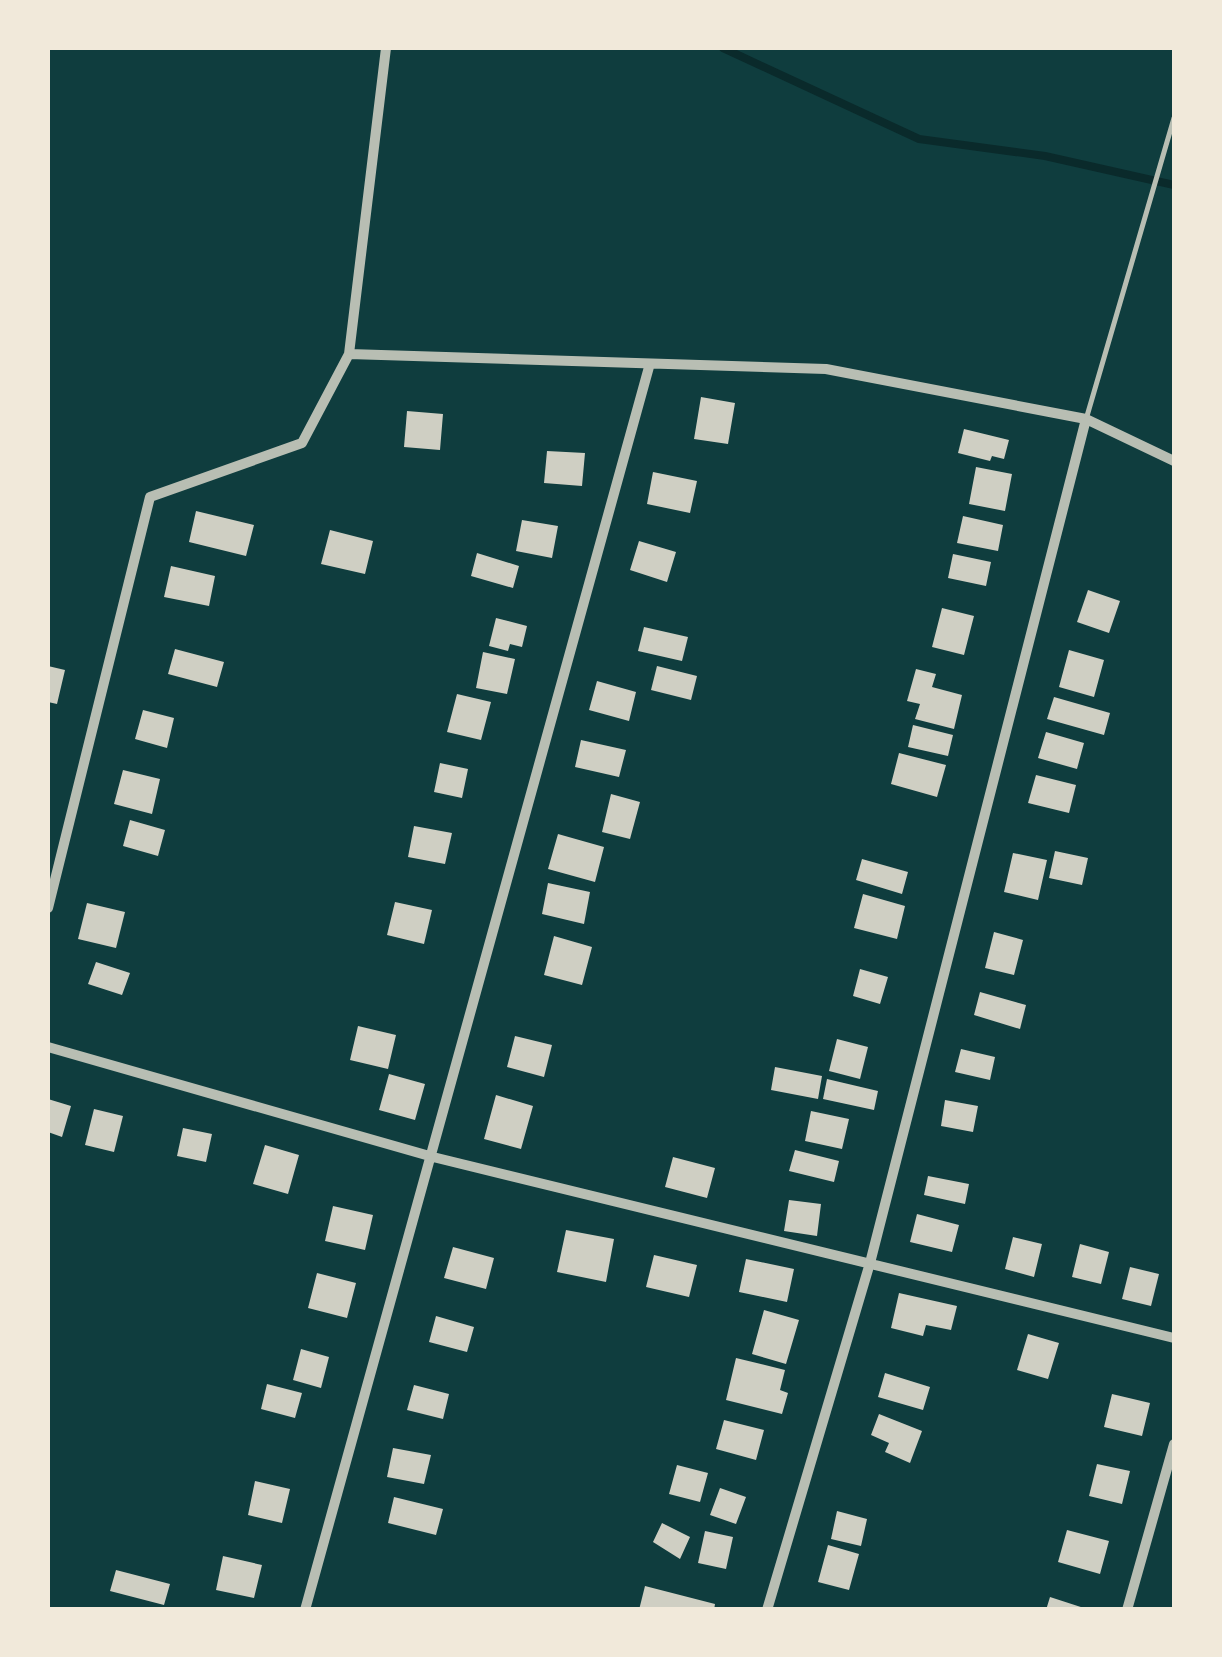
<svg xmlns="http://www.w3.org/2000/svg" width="1222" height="1657" font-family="'Fira Sans Condensed',sans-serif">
	<rect width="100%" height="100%" fill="#0f3d3e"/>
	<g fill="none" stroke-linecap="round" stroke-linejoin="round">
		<path stroke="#0a2a2b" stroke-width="8" d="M723,48L919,139L1045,156L1174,185"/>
	</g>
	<path fill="#cfcfc3" d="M701,397L735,403L728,444L694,439Z
		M407,411L443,414L440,450L404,447Z
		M964,429L1009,440L1004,459L992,456L990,461L958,453Z
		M547,451L585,453L582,486L544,483Z
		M976,467L1012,474L1005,511L969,504Z
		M653,472L697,481L690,513L647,504Z
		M196,511L254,525L246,556L189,542Z
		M963,516L1003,525L998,551L957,543Z
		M522,520L558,526L552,558L516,551Z
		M330,530L373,541L365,574L321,564Z
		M639,541L676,552L667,582L630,570Z
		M477,553L519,566L513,588L471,576Z
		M953,554L991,562L986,586L948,578Z
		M171,566L215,576L209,606L164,597Z
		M1088,590L1120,601L1109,633L1077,622Z
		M942,608L974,616L964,655L932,647Z
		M496,618L527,626L522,647L510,644L508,651L489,646Z
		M644,627L688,637L682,661L638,651Z
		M175,649L224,662L217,687L168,674Z
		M1069,650L1104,660L1094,697L1059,687Z
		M483,652L515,659L507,694L476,688Z
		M48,666L65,670L57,704L48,702Z
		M657,666L697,676L691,700L651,690Z
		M916,669L936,674L932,687L962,695L954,729L915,719L920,704L907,701Z
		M597,681L636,692L629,721L589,710Z
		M457,694L491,702L481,740L447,732Z
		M1054,697L1110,713L1104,735L1047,719Z
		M143,710L174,718L167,748L135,739Z
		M913,725L953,735L948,756L908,747Z
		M1046,732L1084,743L1077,769L1038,758Z
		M581,740L626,750L619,777L575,767Z
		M899,753L946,765L937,797L891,784Z
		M440,763L468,769L462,798L434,792Z
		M123,770L160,779L152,814L114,804Z
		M1036,775L1076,785L1069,813L1028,803Z
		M611,794L640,802L630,839L602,832Z
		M130,820L165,830L158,856L123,846Z
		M414,826L452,833L445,864L408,857Z
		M558,834L604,847L595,882L548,869Z
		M1055,851L1088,858L1082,885L1049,878Z
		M1013,853L1047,860L1038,900L1004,892Z
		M862,859L908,872L902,894L856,880Z
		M548,883L590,892L584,924L542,914Z
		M863,894L905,906L897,939L854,928Z
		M395,902L432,910L424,944L387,935Z
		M87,903L125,912L116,948L78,939Z
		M994,932L1023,940L1014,975L985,968Z
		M554,936L592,947L582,985L544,975Z
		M96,962L130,973L122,995L88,984Z
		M860,969L888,977L880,1004L853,996Z
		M980,992L1026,1005L1020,1029L974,1015Z
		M358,1026L396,1035L388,1069L350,1060Z
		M515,1036L552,1045L544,1077L507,1067Z
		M837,1039L868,1047L860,1079L829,1071Z
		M961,1049L995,1057L990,1080L955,1072Z
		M775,1067L822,1076L818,1099L771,1090Z
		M389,1074L425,1084L415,1120L379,1110Z
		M827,1079L878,1091L874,1110L823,1099Z
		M496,1095L533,1106L521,1149L484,1139Z
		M48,1099L71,1106L62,1137L48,1132Z
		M945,1100L978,1106L973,1132L941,1126Z
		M94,1109L123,1116L114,1152L85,1145Z
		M811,1111L849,1119L842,1149L805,1141Z
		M183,1128L212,1134L206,1162L177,1156Z
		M265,1145L299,1155L288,1194L253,1184Z
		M795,1150L839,1161L834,1182L789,1171Z
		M673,1157L715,1168L707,1198L665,1187Z
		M928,1176L969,1184L965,1204L924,1195Z
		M789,1200L821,1204L817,1236L784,1231Z
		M333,1206L373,1215L365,1250L325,1241Z
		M917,1214L959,1225L952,1252L910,1242Z
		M566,1230L614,1239L606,1282L557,1272Z
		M1013,1237L1042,1244L1034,1277L1005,1269Z
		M1080,1244L1109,1252L1101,1284L1072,1277Z
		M453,1247L494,1258L486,1289L444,1278Z
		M654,1255L697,1265L689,1297L646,1287Z
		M746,1259L794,1269L787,1302L739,1292Z
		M1130,1267L1159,1274L1151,1306L1122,1299Z
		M317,1273L356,1283L347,1318L308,1308Z
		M899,1293L957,1306L951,1330L926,1325L923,1336L891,1328Z
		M764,1310L799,1320L786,1364L752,1354Z
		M436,1316L474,1327L467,1352L429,1342Z
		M1028,1334L1059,1343L1048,1379L1017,1370Z
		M301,1349L329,1357L321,1388L293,1380Z
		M736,1358L785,1370L780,1390L788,1393L782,1414L726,1400Z
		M885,1373L930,1387L923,1410L878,1397Z
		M267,1384L302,1393L295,1418L261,1409Z
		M414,1385L449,1394L443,1419L407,1410Z
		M1112,1394L1150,1403L1142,1436L1104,1427Z
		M879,1414L922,1431L910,1463L885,1452L889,1443L871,1435Z
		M724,1420L764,1430L756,1460L716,1449Z
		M393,1448L431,1455L424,1484L387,1477Z
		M1097,1464L1130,1471L1122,1504L1089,1496Z
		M677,1465L708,1473L700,1502L669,1494Z
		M255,1481L290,1489L282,1523L248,1515Z
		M720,1488L746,1497L736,1524L710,1515Z
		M394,1497L443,1509L436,1535L388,1523Z
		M837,1511L867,1519L861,1546L831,1539Z
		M662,1523L690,1537L680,1559L653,1542Z
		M1067,1530L1109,1541L1100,1574L1058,1562Z
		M705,1531L733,1537L726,1569L698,1563Z
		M828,1545L859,1554L849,1590L818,1582Z
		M223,1556L262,1565L254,1598L216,1590Z
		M116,1570L170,1584L164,1605L110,1591Z
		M645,1586L715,1604L714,1610H639Z
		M1050,1597L1087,1609V1610H1046Z"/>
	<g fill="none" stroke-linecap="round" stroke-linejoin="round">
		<path stroke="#b8beb3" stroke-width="5" d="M1087,416L1174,118"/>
		<path stroke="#b8beb3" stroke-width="10" d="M349,354L826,369L1086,419L1174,461
			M48,908L150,497L302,443L349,354L386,48
			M48,1047L433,1157L1174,1338
			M305,1610L649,367
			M767,1610L870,1263L1086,419
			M1127,1610L1174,1444"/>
	</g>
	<rect width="1222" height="1657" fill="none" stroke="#f1e9da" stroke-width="100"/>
</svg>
